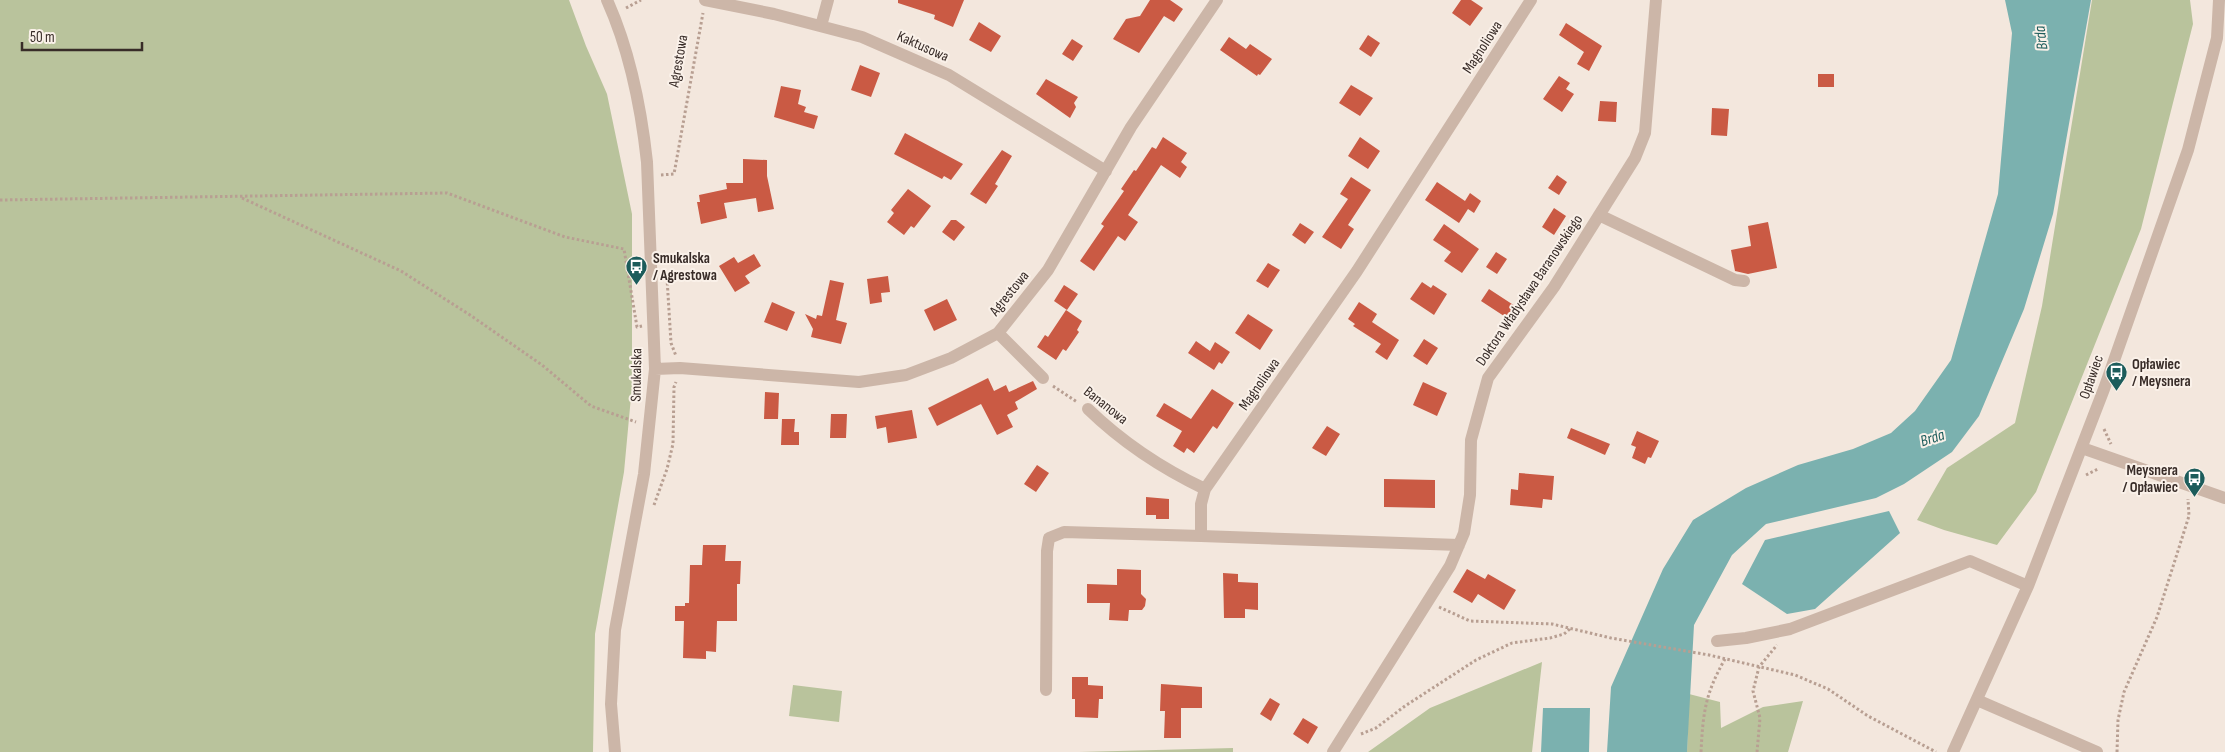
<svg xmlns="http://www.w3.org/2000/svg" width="2225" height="752" font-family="'Sofia Sans Condensed',sans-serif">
	<rect width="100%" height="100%" fill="#f3e7dd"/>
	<path fill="#b9c39c" d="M0,0H569L586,46L607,94L632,214V386L624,472L595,634L593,752H0Z
		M2092,0H2190L2193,24L2141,229L2036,492L1997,545L1944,530L1917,520L1947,468L2015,423L2042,306Z
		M1542,662L1532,752H1368L1430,708Z
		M793,685L842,691L839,722L789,716Z
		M1689,694L1720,702L1721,728L1763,707L1803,701L1788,752H1687Z
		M1233,748V752H1079Z"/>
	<path fill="#7bb1af" d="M2005,0H2091L2053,214L2024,309L1979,416L1952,452L1904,484L1876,498L1766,524L1732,555L1694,625L1687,752H1607L1611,687L1663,569L1693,520L1746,488L1798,465L1853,449L1891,433L1915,411L1951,360L1998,194L2012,33Z
		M1889,511L1900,533L1815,609L1787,614L1742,584L1765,540Z
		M1543,708H1590L1589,752H1541Z"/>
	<path fill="#ca5a44" d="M898,0H964L953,27L934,19L935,15L898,3Z
		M1150,0H1170L1183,9L1174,22L1164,16L1139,53L1113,39L1126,19L1140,16Z
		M1461,0H1471L1483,8L1470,26L1452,13Z
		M979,22L1001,36L991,52L969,40Z
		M1566,23L1602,46L1589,71L1577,64L1584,52L1559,35Z
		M1368,35L1380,43L1371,57L1359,49Z
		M1229,37L1246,49L1250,44L1272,59L1260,75L1258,74L1257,76L1220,50Z
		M1072,39L1083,46L1073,61L1062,54Z
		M860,65L880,73L871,97L851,90Z
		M1818,74H1834V87H1818Z
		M1559,76L1570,83L1566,89L1574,94L1562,112L1543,99Z
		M1046,79L1078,97L1074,103L1076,107L1070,118L1036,94Z
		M1351,85L1373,98L1360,116L1339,103Z
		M781,86L801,90L798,104L806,107L804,112L818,116L814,129L774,117Z
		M1600,101L1617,102L1616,122L1598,121Z
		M1712,108L1729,109L1727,136L1711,135Z
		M905,133L963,164L951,180L944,176L942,179L894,154Z
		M1163,137L1187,153L1181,162L1187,167L1180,178L1161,165L1128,215L1138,222L1125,241L1118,236L1094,271L1080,261L1104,226L1101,224L1124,191L1121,189L1134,170L1136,171L1152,147L1156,149Z
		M1360,137L1380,151L1368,169L1348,156Z
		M1002,150L1012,156L995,184L998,186L986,204L970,194Z
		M743,159L767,160V176L774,209L758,212L756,198L724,203L727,218L701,224L697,202H700L699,195L727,189L726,183H743Z
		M1557,175L1567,182L1559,195L1548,188Z
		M1351,177L1371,190L1348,225L1354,229L1341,249L1322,237L1348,199L1340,194Z
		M1437,182L1465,201L1470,193L1481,201L1474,213L1468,209L1459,223L1425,200Z
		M908,189L931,206L914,228L911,226L904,235L887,222L894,213L891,210Z
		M1554,208L1566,216L1554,235L1542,227Z
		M951,220H956L965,227L954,241L942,232Z
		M1768,222L1777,268L1748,274L1735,271L1731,250L1751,246L1748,226Z
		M1300,223L1314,232L1305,244L1292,235Z
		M1444,224L1479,249L1462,273L1444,261L1451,252L1433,240Z
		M1496,252L1507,259L1497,274L1486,267Z
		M754,254L761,266L745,276L750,283L735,292L719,266L734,257L738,263Z
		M1268,263L1280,270L1268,288L1256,281Z
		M888,276L890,292L881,293L882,302L870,304L867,279Z
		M830,280L844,283L836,320L847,323L841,344L811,337L813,329L805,314L816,319L817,315L822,316Z
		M1422,282L1431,288L1433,285L1447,294L1434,315L1410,299Z
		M1064,285L1078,294L1067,310L1054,301Z
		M1489,289L1515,306L1507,318L1481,301Z
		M947,299L957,320L934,331L924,310Z
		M772,302L795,312L787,331L764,322Z
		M1359,302L1377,314L1372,322L1399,340L1387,360L1375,352L1381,344L1353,326L1355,324L1348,319Z
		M1066,310L1082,321L1077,330L1079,332L1066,351L1063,349L1056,360L1037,347L1045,335L1048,337Z
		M1248,314L1273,330L1260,350L1235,333Z
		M1424,339L1438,348L1427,365L1413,356Z
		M1196,341L1210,351L1215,342L1230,352L1222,364L1219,362L1214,370L1188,353Z
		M988,378L994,391L1006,385L1009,392L1033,381L1037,389L1015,402L1018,409L1007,415L1013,427L997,435L981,404L937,426L928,408Z
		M1423,382L1447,393L1437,416L1413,405Z
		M1212,389L1234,403L1217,429L1213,426L1194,453L1187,448L1184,453L1173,446L1182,431L1156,416L1164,403L1191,419Z
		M765,392L779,393L778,419H764Z
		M912,410L917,438L888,443L886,427L877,429L875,416Z
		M831,414H847L846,438H830Z
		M782,419H795L794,432H799V445H781Z
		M1327,426L1340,434L1326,456L1312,448Z
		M1571,428L1610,444L1605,455L1567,438Z
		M1637,431L1659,441L1651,458L1648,457L1645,464L1632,458L1636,447L1631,445Z
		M1037,465L1049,473L1036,492L1024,484Z
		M1519,473L1554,476L1552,500L1543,499L1542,508L1510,505L1511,489L1518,490Z
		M1384,479L1435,480V508L1384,507Z
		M1146,497L1169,499V519H1156V515H1146Z
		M703,545H726L725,561H741L740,584H737V621H717L716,652L706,651V659L683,658L684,621H675V606H685V603H689L690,565H702Z
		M1117,569L1141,570V594L1146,599L1145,606L1142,610H1129L1128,621L1109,620L1110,603H1087V584L1117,585Z
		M1467,569L1485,579L1488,574L1516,590L1504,610L1478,594L1472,603L1453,592Z
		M1223,573L1238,574V582L1258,583V610L1245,609V618H1224Z
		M1072,677H1088V685L1103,686V699H1099L1098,718L1075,717V699H1072Z
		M1161,684L1202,687V708H1181V738H1164L1165,711H1160Z
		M1270,698L1280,704L1271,721L1260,714Z
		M1303,718L1318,727L1308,744L1293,734Z"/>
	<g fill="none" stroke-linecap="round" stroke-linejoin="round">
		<path stroke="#b89f92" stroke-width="3" stroke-dasharray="2.5 2.5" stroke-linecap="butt" d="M626,8L641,0
			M661,175L674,174L703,13
			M242,198L401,271L470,315L542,365L591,406L636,422
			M0,200L447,193L565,237L624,249L637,327L642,326
			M667,278L671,343L676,356
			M1053,386L1077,402
			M2104,429L2111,444
			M2086,475L2098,469
			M654,505L667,469L673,444L674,387L676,382
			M1439,607L1470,621L1552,624L1611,638L1709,655L1795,675L1828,689L1868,716L1936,752
			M1361,734L1376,728L1405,706L1476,660L1512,643L1550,638L1564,634L1571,628
			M1701,752C1703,713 1705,694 1725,659
			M1757,752L1760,718L1753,691L1759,667L1777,645
			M2117,752L2118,720L2124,692L2157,617L2189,516L2188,499"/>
		<path stroke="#ccb6a8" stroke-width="12" d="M607,0C630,51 641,107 647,162L655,369L644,474L615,630L611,704L615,752
			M705,0L774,14L862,37L949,75L1106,171
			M821,26L828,0
			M1599,215L1735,280L1744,281
			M998,333L1043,378
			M655,369L680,368L859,382L906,375L951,358L998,333L1048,270L1131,127L1217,0
			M1088,409C1121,441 1163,469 1205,489
			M2082,448L2225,498
			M1201,536L1459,545
			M1717,641L1746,638L1790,629L1970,561L2028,586
			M1046,690L1047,551L1049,538L1064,532L1201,536V504L1205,489L1357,271L1531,0
			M1977,700L2097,752
			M1333,752L1450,566L1464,533L1470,495L1471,440L1488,378L1554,287L1635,158L1645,133L1656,0
			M1953,752L2028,586L2104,389L2188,150L2217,38L2219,0"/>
	</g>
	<defs>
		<symbol id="bus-pin" viewBox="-11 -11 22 30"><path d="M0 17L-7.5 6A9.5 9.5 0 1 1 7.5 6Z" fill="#1c5c5b" stroke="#faf1e9"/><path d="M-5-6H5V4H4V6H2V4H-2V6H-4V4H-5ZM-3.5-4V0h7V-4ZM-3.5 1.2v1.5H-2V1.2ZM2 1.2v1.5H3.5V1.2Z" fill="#fff"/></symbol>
	</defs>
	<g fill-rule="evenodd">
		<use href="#bus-pin" x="624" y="254" width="25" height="34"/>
		<use href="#bus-pin" x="2104" y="360" width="25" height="34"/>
		<use href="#bus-pin" x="2182" y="466" width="25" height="34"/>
	</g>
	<g text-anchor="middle" stroke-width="4" stroke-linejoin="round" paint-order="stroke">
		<g font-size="15" fill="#382c28" stroke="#faf1e9">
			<text transform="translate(923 46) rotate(24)" y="5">Kaktusowa</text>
			<text transform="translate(1482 47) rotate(-57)" y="5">Magnoliowa</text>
			<text transform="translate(678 61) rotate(-80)" y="5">Agrestowa</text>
			<text transform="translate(1529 290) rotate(-56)" y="5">Doktora Władysława Baranowskiego</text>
			<text transform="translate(1009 293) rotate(-51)" y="5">Agrestowa</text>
			<text transform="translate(636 375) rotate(-89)" y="5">Smukalska</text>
			<text transform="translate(2091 377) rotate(-71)" y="5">Opławiec</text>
			<text transform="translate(1259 384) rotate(-55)" y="5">Magnoliowa</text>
			<text transform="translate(1106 405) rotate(38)" y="5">Bananowa</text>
		</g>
		<g font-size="15" font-weight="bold" fill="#382c28" stroke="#faf1e9" text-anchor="start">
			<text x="653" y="263">Smukalska<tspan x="653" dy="17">/ Agrestowa</tspan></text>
			<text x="2132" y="369">Opławiec<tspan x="2132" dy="17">/ Meysnera</tspan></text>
			<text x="2178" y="475" text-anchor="end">Meysnera<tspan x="2178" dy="17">/ Opławiec</tspan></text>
		</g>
		<g font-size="16" font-style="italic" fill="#1c5c5b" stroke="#faf1e9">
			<text transform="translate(2040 38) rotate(-97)" y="6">Brda</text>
			<text transform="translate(1932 437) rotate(-18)" y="6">Brda</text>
		</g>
	</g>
	<path d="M22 42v8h120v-8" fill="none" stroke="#382c28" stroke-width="2.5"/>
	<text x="30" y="42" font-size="15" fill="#382c28" stroke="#faf1e9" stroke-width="4" paint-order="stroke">50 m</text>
</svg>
